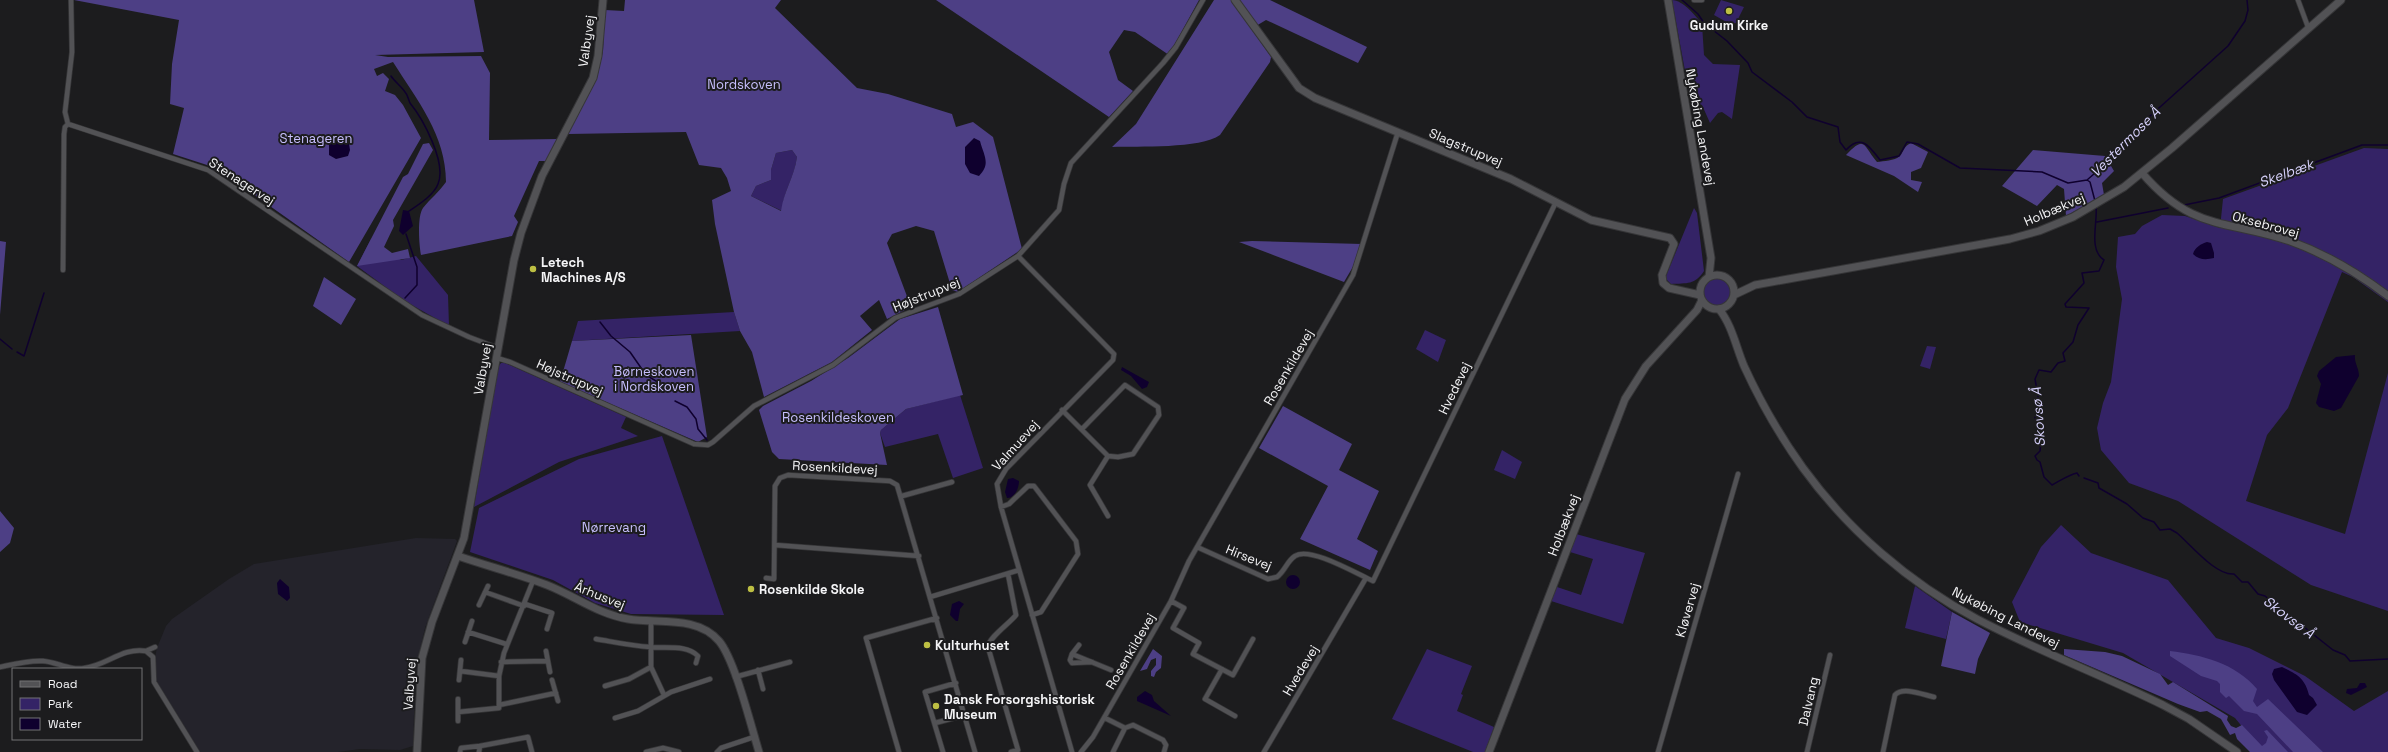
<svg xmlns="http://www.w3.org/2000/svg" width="2388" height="752" font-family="'Space Grotesk',sans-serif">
	<rect width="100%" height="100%" fill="#1c1c1e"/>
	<path fill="#24232b" d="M416,538L455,539L457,541L425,628L418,658L415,683L413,746L400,750L360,749L338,752H200L157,684L155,676L154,662L157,648L166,626L172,619L229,579L254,564Z"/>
	<path fill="#342366" d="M1672,0C1683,0 1696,16 1702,24L1704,55L1713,64L1740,65L1732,119L1722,112L1718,113L1710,123L1702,105L1699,104L1692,109Z
		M1721,0L1744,7L1736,23L1730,24L1714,15Z
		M2364,148L2388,149V302L2353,277L2342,272L2288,408L2267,435L2246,501L2345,534L2388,373V611L2311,585L2178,501L2129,483L2101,450L2097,428L2103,403L2111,382L2122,299L2116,267L2118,237L2135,234L2142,226L2162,215L2185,216L2220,228L2223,199Z
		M792,150L797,157C794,179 784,189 782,211L751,196L756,186L771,180V170L776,153Z
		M1694,208L1697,213L1704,271C1695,285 1687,283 1671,284L1666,279V276Z
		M371,239L401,260L416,256L448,295L449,326L403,300L357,266Z
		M1703 292a14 14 0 1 1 28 0a14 14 0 1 1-28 0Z
		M734,312L740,331L572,341L578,321Z
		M1425,330L1446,340L1438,362L1416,349Z
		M1927,346L1936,347L1930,369L1920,366Z
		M501,363H505L626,417L621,428L638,436L559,462L474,507L498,367Z
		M960,395L983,468L953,478L938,434L885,447L880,433L881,430L906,409Z
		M662,436L724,615L631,614L595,603L553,580L470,552L479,508L579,459Z
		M1502,450L1522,462L1515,479L1494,470Z
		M2061,525L2091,553L2168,580L2216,638L2249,648L2305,676L2354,711L2388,691V752H2263L2235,718L2123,653L2020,622L2012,602L2041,547Z
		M1576,534L1645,553L1623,624L1551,601L1557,587L1581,595L1593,559L1570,552Z
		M1915,586L1952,612L1946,639L1905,628Z
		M1427,649L1472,666L1461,694L1463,695L1457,711L1494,727L1485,752H1473L1392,719Z"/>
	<path fill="#4d3f85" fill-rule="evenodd" d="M74,0H474L484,52L375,55L388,57L481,56L490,73L489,140L558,139L547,161H539L514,216L518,222L512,236L421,255C419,245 417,216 423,208C430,199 439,192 446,182C446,135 417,100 393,62L374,69L377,76L383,73L389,79L385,91L395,95L403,105L421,138L349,262L233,180L207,165L173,154L184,108L170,104L172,64L179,20Z
		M625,0H781L775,8L857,88L888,94L952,114L956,127L973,122L993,137L1022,249L958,292L952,290L934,231L916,226L892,234L887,243L911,307L887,319L879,300L860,316L872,330L832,362L764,397L752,352L740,331L734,312L715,224L712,200L731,191L727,178L721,168L699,165L686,132L568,134L597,78L603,51L605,10L624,11ZM792,150L797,157C794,178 784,190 781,211L751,196L756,186L771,180V170L776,153Z
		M936,0H1199L1169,55L1135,32L1124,30L1109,52L1118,80L1133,91L1109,117Z
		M1214,0H1231L1271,57L1270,62L1220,135C1200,149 1139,146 1112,147L1136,124Z
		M1237,0H1270L1367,47L1358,63L1266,20L1256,26Z
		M429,143L433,150L393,220L394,226L384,247L392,253L408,249L410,258L357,266L403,177L408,174L423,144Z
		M1911,143L1928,152L1921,168L1911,172V180L1922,182L1918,192L1894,176L1846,155C1866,134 1863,146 1877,162C1884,161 1894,161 1900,156C1904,151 1904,146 1911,143Z
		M2033,150L2105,156L2114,171L2102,183L2104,195L2066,216L2064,189L2057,185L2037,206L2002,186Z
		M0,241L6,242L0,315Z
		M1252,241L1362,244L1354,265L1344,282L1239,242Z
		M324,277L356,299L341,325L313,306Z
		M938,307L963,395L906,409L881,430L880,433L887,465L779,459L772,452L759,410L763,406L811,381L848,358L900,319Z
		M691,335L707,437L698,442L560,382L572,341Z
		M1283,406L1352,444L1339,470L1379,491L1357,539L1378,551L1370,570L1300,539L1328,486L1259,448Z
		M0,511L14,528L10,543L0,552Z
		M1952,612L1990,633L1978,659L1975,674L1941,666Z
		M1153,649L1162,656L1161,668L1156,672L1154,677L1151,676V671L1156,665V658L1151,660L1147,669L1140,671Z
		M2064,649L2105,652L2122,656L2160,674L2168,685L2173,682L2228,716L2227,720L2231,726L2236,728L2242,725L2262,746L2266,743L2268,737L2264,731L2267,730L2288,752H2250L2237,739L2235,733L2230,735L2221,719L2207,711L2200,712L2178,704L2064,655Z
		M2170,651C2202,655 2235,663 2257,689L2253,701L2257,707L2268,699L2323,752H2293L2257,714L2244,711L2229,696L2226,698L2220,692V684L2217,681L2201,676L2170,656Z"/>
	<path fill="#0f002e" d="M341,135L348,137L350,150L348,156L336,159L329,155V143Z
		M974,138L980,141C984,156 991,164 979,176L970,173L965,164V147Z
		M403,210L409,211L413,226L403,235L399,231Z
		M2207,242L2211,243L2214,253V258C2206,260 2199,260 2193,254C2195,247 2201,244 2207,242Z
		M2355,355C2354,363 2359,368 2359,376L2341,408L2334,411L2319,407L2316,403L2321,384L2317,376L2319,371L2336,357Z
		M1122,367L1149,382L1147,387L1142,389L1131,376L1121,370Z
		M1013,478L1019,481C1019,488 1015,498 1007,498L1005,492L1008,479Z
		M1286 582a7 7 0 1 1 14 0a7 7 0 1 1-14 0Z
		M280,579L289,587L290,598L287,601L278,594L277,583Z
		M959,601L964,604L960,609L958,621H956L950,615L952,604Z
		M2282,667C2297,674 2305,678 2309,695L2313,698L2317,705L2307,715L2297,712L2274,680L2272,674L2274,669Z
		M2360,683H2365L2367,687L2351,695L2346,693L2347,689L2357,688Z
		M1145,691L1152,695L1154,701L1171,716L1137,701V697Z"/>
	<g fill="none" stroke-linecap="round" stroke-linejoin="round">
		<path stroke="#0f002e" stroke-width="1.5" d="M1682,0L1698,14L1704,23L1727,41L1748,63L1752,72L1792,102L1807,117L1838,127L1840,142L1846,150C1861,133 1870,147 1880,160L1899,156L1907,142L1918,144L1960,168L2042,172L2068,183L2087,180L2110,160L2150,116L2228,46L2245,21L2248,10L2247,0
			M391,76C395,82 401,86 405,92C408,95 408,99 410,103C423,119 447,163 438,184C434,195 418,205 409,211
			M2087,180L2090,182L2095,201
			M2184,205L2219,198L2362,145H2388
			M2097,222L2168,208
			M405,298L417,285V267L406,234
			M600,322L611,336L630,352L646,375L661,384L666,390
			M0,339L12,349
			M17,352L24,356L44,293
			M675,401L687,407L696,419L698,429L707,440
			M2079,476L2077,473C2068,475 2060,481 2052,485L2044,477L2040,462L2037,460L2035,456L2040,451L2041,441L2037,438L2039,433L2035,417L2040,407L2035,379L2039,370L2051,372L2058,363L2065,361L2063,353L2073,342L2078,325L2089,308L2066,307L2065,304L2084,283L2082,273L2099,271L2104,260C2088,250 2098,222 2096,207
			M2084,478L2098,483L2099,488L2127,504L2143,518L2154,522L2160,530L2170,529L2177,533C2191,545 2216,576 2234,574L2242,582H2248L2258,594L2265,596L2333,650L2345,655L2350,661L2388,659"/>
		<defs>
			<path id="street" d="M71,0L72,52L65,112L68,124L208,170L422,315L469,337L498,348
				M1694,0H1702
				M2298,0L2308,27
				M1018,256L1114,354L1113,360L1006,469L997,484L1001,507L1072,752
				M63,270L64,134L65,127L68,124
				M497,358L510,362L694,444L708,445L713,442L754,406L833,365L895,318L959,294L1018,256L1059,210L1064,184L1071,163L1163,63L1176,47L1203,0
				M1062,410L1108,456L1090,485L1108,516
				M1082,429L1125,385L1158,407L1159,415L1133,454L1118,457L1108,456
				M902,496L952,482
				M1001,507L1009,504L1028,486H1034L1076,541L1078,554L1041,612L1032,615
				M775,545L919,556
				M1197,547L1268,579L1277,577C1285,571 1287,561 1295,556C1310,546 1357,574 1373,581L1555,204
				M1008,574L1016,615C1009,624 989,637 988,647L1018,750L1011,752
				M766,578L774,579L775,486L780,478L788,475L890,481L897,485L975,752
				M485,592L524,606
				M930,597L1019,570
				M1171,601L1184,608L1173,628L1199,643L1193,654L1233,675L1253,639
				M525,604L552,613L547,629
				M479,605L488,586
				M651,622V667L664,695
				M468,632L506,644
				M596,639C614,642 632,646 650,647C665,649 686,644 698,656L696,663
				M465,642L472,621
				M1079,645L1072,654L1111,670
				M146,651L155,647
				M546,651L550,672
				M1072,654L1070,660L1072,663L1092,662
				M501,662L548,661
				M0,667C14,664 29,660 43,661C57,662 70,671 85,668C107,665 123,647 146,651L153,657L154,682L197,752
				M1222,669L1205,699L1235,716
				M758,670L763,689
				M460,671L499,676
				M735,677L790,662
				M459,680L461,660
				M552,680L558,701
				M605,686L629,679L651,667
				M458,699V721
				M499,705L556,693
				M458,712L499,708V676L504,653L533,581
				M615,718L638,711L671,692L710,679
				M1105,718L1125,728L1133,725L1163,740L1166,745L1164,752
				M935,723L965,715
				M460,752L461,748L480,746
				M479,752L480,746L528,737L532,752
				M646,752L663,748L679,752
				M717,752L721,748L754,737
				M899,752L866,638L937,618
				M943,752L925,692L956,683
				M1081,752L1093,737L1171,601L1189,561L1353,275L1398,132
				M1113,752L1125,728
				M1264,752L1366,578
				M1658,752L1738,474
				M1807,752L1830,655
				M1883,752L1895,695C1903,686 1924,695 1934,697"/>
			<path id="secondary" d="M1235,0L1299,88L1315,98L1511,179L1591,220L1670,238L1674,244L1662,275L1663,283L1669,288L1700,295
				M1668,0L1711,258L1709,277
				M2142,173C2193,232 2225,219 2290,241C2326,254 2358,273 2388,296
				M1700 292a17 17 0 1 1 34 0a17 17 0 1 1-34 0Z
				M1734,295L1755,285L2010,239L2039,231L2073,217L2124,187L2172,148L2341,0
				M1719,309C1732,325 1736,347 1744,366C1760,401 1780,436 1803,468C1848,530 1909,583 1977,619C2038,651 2102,675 2163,705L2189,719L2237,752
				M458,556C487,566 518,574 547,585C575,596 598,614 628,619C658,624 697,615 719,641C735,660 751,726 759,752
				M417,752L422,658L432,622L464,538L514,260L521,233L542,176L593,78L598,56L603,0
				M1489,752L1625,399L1646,366L1697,310L1702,300"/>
		</defs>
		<use href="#street" stroke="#363638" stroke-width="6"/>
		<use href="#secondary" stroke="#363638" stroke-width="9"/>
		<use href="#street" stroke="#525255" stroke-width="4.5"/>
		<use href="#secondary" stroke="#525255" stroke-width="7"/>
	</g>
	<g fill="#bdbf43" stroke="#1c1c1e" stroke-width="1.5">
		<circle cx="1729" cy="11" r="4"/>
		<circle cx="533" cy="269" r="4"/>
		<circle cx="751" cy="589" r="4"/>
		<circle cx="927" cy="645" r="4"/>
		<circle cx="936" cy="706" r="4"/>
	</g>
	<g text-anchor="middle" stroke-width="4" stroke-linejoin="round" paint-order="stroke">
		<g font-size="13" font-weight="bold" fill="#f4f4f6" stroke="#1c1c1e" text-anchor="start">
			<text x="1729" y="30" text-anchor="middle">Gudum Kirke</text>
			<text x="541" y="267">Letech<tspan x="541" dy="15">Machines A/S</tspan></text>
			<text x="759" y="594">Rosenkilde Skole</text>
			<text x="935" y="650">Kulturhuset</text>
			<text x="944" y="704">Dansk Forsorgshistorisk<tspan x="944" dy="15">Museum</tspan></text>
		</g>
		<g font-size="13" fill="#f4f4f6" stroke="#1c1c1e">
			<text transform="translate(586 41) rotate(-82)" y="5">Valbyvej</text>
			<text transform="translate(1701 127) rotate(80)" y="5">Nykøbing Landevej</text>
			<text transform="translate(1466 147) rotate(23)" y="5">Slagstrupvej</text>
			<text transform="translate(242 181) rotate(33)" y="5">Stenagervej</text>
			<text transform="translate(2054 209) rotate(-23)" y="5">Holbækvej</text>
			<text transform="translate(2266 224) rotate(15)" y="5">Oksebrovej</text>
			<text transform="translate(926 294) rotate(-22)" y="5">Højstrupvej</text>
			<text transform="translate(1288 367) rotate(-60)" y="5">Rosenkildevej</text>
			<text transform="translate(482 369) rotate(-80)" y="5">Valbyvej</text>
			<text transform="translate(570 377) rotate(24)" y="5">Højstrupvej</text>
			<text transform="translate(1454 388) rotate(-64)" y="5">Hvedevej</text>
			<text transform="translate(1015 445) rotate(-48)" y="5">Valmuevej</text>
			<text transform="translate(835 467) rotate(3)" y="5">Rosenkildevej</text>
			<text transform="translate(1563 525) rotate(-69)" y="5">Holbækvej</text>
			<text transform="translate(1249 557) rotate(22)" y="5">Hirsevej</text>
			<text transform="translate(600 595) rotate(22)" y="5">Århusvej</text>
			<text transform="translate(1687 610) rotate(-74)" y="5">Kløvervej</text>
			<text transform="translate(2006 617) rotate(27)" y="5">Nykøbing Landevej</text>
			<text transform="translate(1130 651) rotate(-60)" y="5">Rosenkildevej</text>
			<text transform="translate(1300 670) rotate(-59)" y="5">Hvedevej</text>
			<text transform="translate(409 684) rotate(-86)" y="5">Valbyvej</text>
			<text transform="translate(1808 701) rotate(-77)" y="5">Dalvang</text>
		</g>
		<g font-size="13" fill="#c7bffd" stroke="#1c1c1e">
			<text x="744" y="89">Nordskoven</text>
			<text x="316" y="143">Stenageren</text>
			<text x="654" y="376">Børneskoven<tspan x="654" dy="15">i Nordskoven</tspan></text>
			<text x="838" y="422">Rosenkildeskoven</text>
			<text x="614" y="532">Nørrevang</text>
		</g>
		<g font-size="14" font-style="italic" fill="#d6d1fb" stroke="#1c1c1e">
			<text transform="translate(2125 142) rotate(-45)" y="5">Vestermose Å</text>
			<text transform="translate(2286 173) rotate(-20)" y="5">Skelbæk</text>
			<text transform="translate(2038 417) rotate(-94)" y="5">Skovsø Å</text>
			<text transform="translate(2289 617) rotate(37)" y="5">Skovsø Å</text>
		</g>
	</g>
	<rect x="12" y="668" width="130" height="72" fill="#1c1c1e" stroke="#727274"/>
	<rect x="20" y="681" width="20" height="6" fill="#525255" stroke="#727274"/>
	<text x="48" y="688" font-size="12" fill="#f4f4f6">Road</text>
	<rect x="20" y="698" width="20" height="12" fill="#342366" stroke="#727274"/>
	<text x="48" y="708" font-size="12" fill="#f4f4f6">Park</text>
	<rect x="20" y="718" width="20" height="12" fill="#0f002e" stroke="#727274"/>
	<text x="48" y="728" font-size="12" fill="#f4f4f6">Water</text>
</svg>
